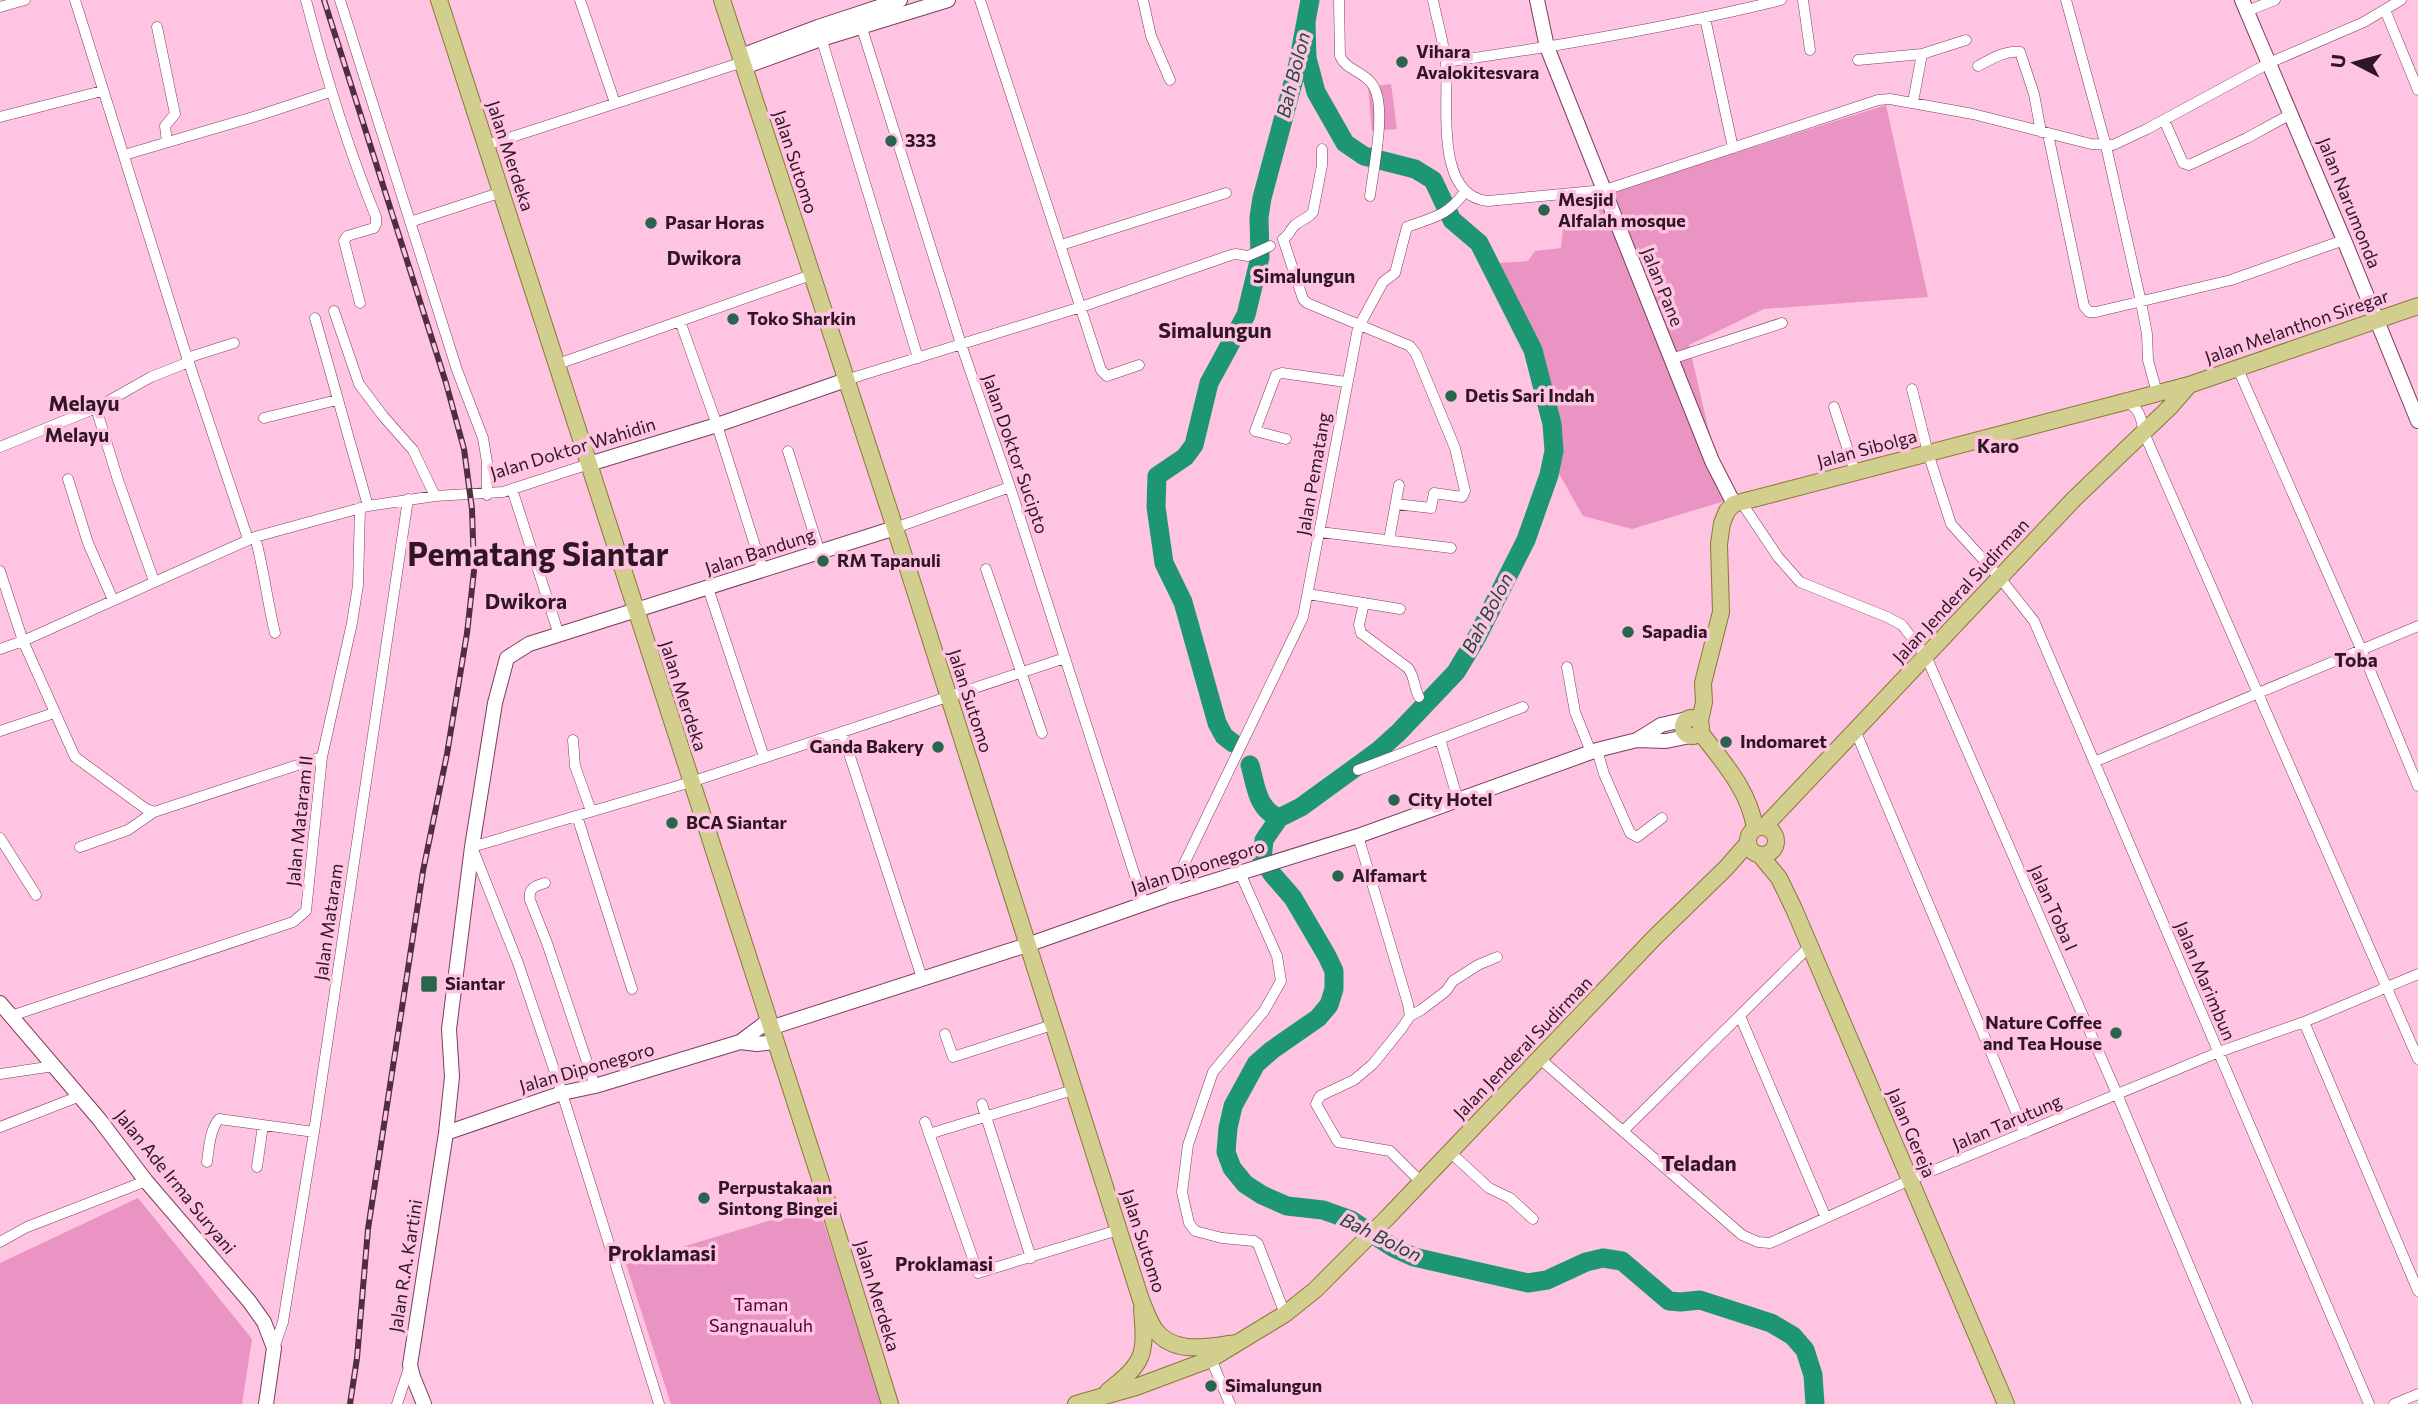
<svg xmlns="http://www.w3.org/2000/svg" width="2418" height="1404" font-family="Commissioner,sans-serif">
	<rect width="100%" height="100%" fill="#fec4e2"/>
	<path fill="#e994c2" d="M1391,84L1397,129L1372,131L1368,87Z
		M1886,105L1928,297L1764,309L1689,345L1725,501L1632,529L1583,516L1557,470V420L1539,354L1496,263L1528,261L1535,251L1561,248L1563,227L1588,226L1593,198Z
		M138,1198L252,1339L242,1404H0V1263Z
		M818,1206L884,1404H671L626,1264Z"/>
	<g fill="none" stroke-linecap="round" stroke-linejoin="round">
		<path stroke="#1c9771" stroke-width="19" d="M1306,23L1307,58L1316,92L1345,143L1364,156L1415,169L1433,180L1452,220L1479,243L1533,350L1552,424L1554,451L1549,475L1526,540L1477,637L1456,672L1399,732L1378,751L1301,807L1279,818L1264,840L1262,859L1273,875L1293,898L1327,956L1334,971V989L1329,1005L1318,1018L1272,1050L1256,1064L1233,1106L1228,1128L1226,1152L1232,1168L1245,1184L1262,1195L1287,1206L1323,1210L1351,1220L1394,1248L1414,1257L1528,1283L1547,1280L1586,1262L1603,1258L1622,1261L1669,1301L1681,1302L1700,1300L1771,1323L1793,1336L1805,1350L1813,1375L1815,1404
			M1233,743L1224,736L1217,723L1183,602L1164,563L1156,507L1157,476L1185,457L1194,445L1209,383L1246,315L1260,257L1259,217L1262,198L1298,64L1310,0
			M1250,765C1256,786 1257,809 1279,818L1273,827"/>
		<defs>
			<path id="street" d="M75,0L184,348L248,539
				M306,0C325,74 347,146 376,217V224L374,228L347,236L344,241L360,303
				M340,0L457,370L483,438L487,462V495
				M580,0L615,103
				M980,0L1101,370L1107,376L1139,365
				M1143,0L1151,36L1170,80
				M1339,0L1340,56C1346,70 1363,71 1372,84C1388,105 1373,170 1370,196
				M1433,0C1437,21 1444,43 1446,64C1449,103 1434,196 1488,201L1605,190L1878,100L1890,99L1973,114L2091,144L2113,145L2147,129L2269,63L2364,22L2401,0
				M1803,0L1810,50
				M2066,0L2106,146L2141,302L2147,334L2148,360L2157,393
				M0,7L25,0
				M2385,10L2418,90
				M2247,11L2275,0
				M1705,18L1733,148
				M860,22L961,344L1010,487L1144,904
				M157,27L175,114L165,126L167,142
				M820,34L918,358
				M1858,60L1922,54
				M1446,62C1559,46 1671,27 1781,0
				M1978,66C1991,59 2006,50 2020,52L2034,94L2041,132
				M1913,102L1922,54L1966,40
				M0,117L102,91
				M2164,120L2183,163L2189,165L2247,138L2291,114
				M2048,134L2084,306L2089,312H2096L2231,280L2344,240
				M487,145L743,62
				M1322,149V165L1313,212C1308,219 1300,220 1294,226C1289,231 1290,235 1283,239L1303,299L1307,303L1410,346L1416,354L1455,448L1465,491L1462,497L1434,493L1431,508L1396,504
				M124,155L260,115L330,92
				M410,222L502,192
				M1061,245L1226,193
				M334,311L359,384L383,416L413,450L435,496
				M315,318L368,506
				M680,321L717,425L763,571
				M187,358L234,343
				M1671,359L1782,323
				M558,364L811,275
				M2238,369L2362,651L2418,786
				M846,380L1081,307L1231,255L1235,254L1248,256L1270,246
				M1912,389L1928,453L1951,524L2000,578L2034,621L2369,1404
				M2125,402C2140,407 2141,418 2144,433L2418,1059
				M1834,407L1855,472
				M96,408L118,480L154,581
				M264,418L337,400
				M1286,439L1255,431L1276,375L1282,373L1346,382
				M0,447L96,408L151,377L189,362
				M788,451L820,553
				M68,479L88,543L113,600
				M512,489L559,635
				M1741,502L1778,557L1800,582L1887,617L1902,625L1926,656L2117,1094L2247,1404
				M895,528L1010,487
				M1320,532L1451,548
				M255,537C264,569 267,601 275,633
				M1389,540L1399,485
				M986,569L1042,733
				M0,571L23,641L75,757L146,809L154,812L322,757
				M708,588L764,757
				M1308,594L1400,609
				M1364,603L1359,625L1361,633L1408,668C1415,677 1414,688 1419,697
				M0,649L23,641L255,537L368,506L435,496L503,492L589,464
				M1567,667L1575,712L1591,752
				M1855,730L2025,1133
				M0,731L54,713
				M842,732L922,978
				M1440,739L1458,800
				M573,740L575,766L591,811
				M1597,750L1604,774L1630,833L1637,837L1662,818
				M2094,762L2418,626
				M1358,770L1523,707
				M577,816L632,989
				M1358,836L1408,1004L1410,1016L1402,1028L1373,1064L1354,1080L1320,1096L1316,1104L1338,1142L1390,1151L1421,1182
				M0,838L36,895
				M80,847L128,830L154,812
				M1240,873L1277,956L1281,981L1264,1011L1213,1072L1188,1145L1182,1192L1189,1223L1195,1231L1222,1238L1254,1241L1258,1244L1285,1314
				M545,883C535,886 528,888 530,900L547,943L595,1086
				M1169,895L1303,617L1358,328L1383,282L1395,273L1407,227C1433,217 1446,217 1464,193
				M11,1016L293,922L306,911L322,757L352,623L358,585L360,508
				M1410,1016L1421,1010L1446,991L1453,981L1478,965L1497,957
				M1740,1016L1826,1218
				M2304,1022L2418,1291
				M945,1034L953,1057L1052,1025
				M1539,1058L1742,1235L1758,1242L1770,1243L1910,1180L2219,1052L2304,1022L2418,974
				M0,1074L54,1066
				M982,1104L1031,1258
				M925,1122L978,1273L1118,1230
				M0,1127L80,1096
				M1623,1131L1810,946
				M929,1134L1073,1090
				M1450,1152L1489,1188L1510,1198L1533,1219
				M207,1162C209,1148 210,1129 219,1119L314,1132
				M257,1167L263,1125
				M0,1242L27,1227L146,1181
				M274,1348L283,1322L314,1132L408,499
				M1211,1359L1230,1404
				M397,1404L410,1365
				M659,1404L562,1093L518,963L472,847L691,782L1065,658
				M2394,1404L2418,1394"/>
			<path id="secondary" d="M1537,0L1547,47L1712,461L1734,504
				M2242,0L2344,240L2418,421
				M741,56L818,27L900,0
				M744,67L821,39L948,0
				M589,464L717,425L846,380
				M1637,740L1666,741L1690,736
				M0,1003L99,1119L146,1181L249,1301L264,1322L274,1348L266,1404
				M770,1028L1027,945L1169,895L1358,836L1597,750L1637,740L1661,725L1687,719
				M740,1042L757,1044L775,1042
				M446,1133L562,1093L595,1086L740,1042L768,1021
				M424,1404L413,1377L410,1365L446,1133L452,1077L449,1029L472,847L495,703L507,658L529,644L895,528"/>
			<path id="primary" d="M439,0L825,1194L890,1404
				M722,0L895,528L1141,1300C1145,1309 1149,1321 1155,1330C1175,1356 1210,1346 1237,1343
				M1683 727a9 9 0 1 1 18 0a9 9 0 1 1-18 0Z
				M1700,721L1704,702L1703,683L1721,612L1719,544L1722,523L1727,511L1734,504L2189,385L2418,306
				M1700,732C1723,762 1749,790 1755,828
				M1764,827L2074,499L2170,407L2189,385
				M1748 841a14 14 0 1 1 28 0a14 14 0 1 1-28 0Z
				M1760,855L1779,878L1794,909L2006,1404
				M1108,1391C1145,1362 1146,1355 1142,1309
				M1076,1404L1136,1387L1211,1359L1285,1314L1315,1290L1387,1218L1655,937L1726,868L1748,843"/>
		</defs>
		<use href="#street" stroke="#7a3e60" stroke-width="11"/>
		<use href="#secondary" stroke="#7a3e60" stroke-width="16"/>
		<use href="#primary" stroke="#867937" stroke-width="18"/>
		<use href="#street" stroke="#fff" stroke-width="10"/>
		<use href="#secondary" stroke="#fff" stroke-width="14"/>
		<use href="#primary" stroke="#d2ce8d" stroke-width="16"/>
		<defs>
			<path id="rail" d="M324,0L446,383L464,449L472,509L474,571L467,633L447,754L423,871L368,1229L357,1358L350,1404"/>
		</defs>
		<use href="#rail" stroke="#4d2f3f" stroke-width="6"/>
		<use href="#rail" stroke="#fec4e2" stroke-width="3.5" stroke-dasharray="10" stroke-linecap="butt"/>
	</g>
	<g fill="#29644e" stroke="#fec4e2" stroke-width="2.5">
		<circle cx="1402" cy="62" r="7"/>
		<circle cx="891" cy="141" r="7"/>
		<circle cx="1544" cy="210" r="7"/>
		<circle cx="651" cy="223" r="7"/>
		<circle cx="733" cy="319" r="7"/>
		<circle cx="1451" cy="396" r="7"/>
		<circle cx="823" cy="561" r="7"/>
		<circle cx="1628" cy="632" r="7"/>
		<circle cx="1726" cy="742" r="7"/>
		<circle cx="938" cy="747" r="7"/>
		<circle cx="1394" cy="800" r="7"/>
		<circle cx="672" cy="823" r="7"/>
		<circle cx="1338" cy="876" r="7"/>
		<rect x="420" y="975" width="18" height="18" rx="3.5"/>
		<circle cx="2116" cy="1033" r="7"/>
		<circle cx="704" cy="1198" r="7"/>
		<circle cx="1211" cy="1386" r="7"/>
	</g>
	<g text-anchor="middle" stroke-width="7" stroke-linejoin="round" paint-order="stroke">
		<g font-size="18" font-weight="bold" fill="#301624" stroke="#fec4e2" text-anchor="start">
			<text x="1416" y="58">Vihara<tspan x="1416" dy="21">Avalokitesvara</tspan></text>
			<text x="905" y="147">333</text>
			<text x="1558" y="206">Mesjid<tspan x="1558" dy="21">Alfalah mosque</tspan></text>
			<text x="665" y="229">Pasar Horas</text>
			<text x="747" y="325">Toko Sharkin</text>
			<text x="1465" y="402">Detis Sari Indah</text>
			<text x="837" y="567">RM Tapanuli</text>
			<text x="1642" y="638">Sapadia</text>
			<text x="1740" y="748">Indomaret</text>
			<text x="924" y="753" text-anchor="end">Ganda Bakery</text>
			<text x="1408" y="806">City Hotel</text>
			<text x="686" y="829">BCA Siantar</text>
			<text x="1352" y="882">Alfamart</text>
			<text x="445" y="990">Siantar</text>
			<text x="2102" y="1029" text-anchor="end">Nature Coffee<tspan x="2102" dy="21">and Tea House</tspan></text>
			<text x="718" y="1194">Perpustakaan<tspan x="718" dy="21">Sintong Bingei</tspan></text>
			<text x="1225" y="1392">Simalungun</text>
		</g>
		<g font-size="18" fill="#301624" stroke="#fec4e2">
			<text transform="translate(510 156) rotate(72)" y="6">Jalan Merdeka</text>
			<text transform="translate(795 162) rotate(72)" y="6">Jalan Sutomo</text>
			<text transform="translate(2349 203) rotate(68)" y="6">Jalan Narumonda</text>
			<text transform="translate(1662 287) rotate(68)" y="6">Jalan Pane</text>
			<text transform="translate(2297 327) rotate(-19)" y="6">Jalan Melanthon Siregar</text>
			<text transform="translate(573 449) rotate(-17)" y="6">Jalan Doktor Wahidin</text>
			<text transform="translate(1867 449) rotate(-15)" y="6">Jalan Sibolga</text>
			<text transform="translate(1015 454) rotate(71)" y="6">Jalan Doktor Sucipto</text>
			<text transform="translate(1314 474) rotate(-80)" y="6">Jalan Pematang</text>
			<text transform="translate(760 552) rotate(-18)" y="6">Jalan Bandung</text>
			<text transform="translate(1961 591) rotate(-47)" y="6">Jalan Jenderal Sudirman</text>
			<text transform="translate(683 696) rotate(72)" y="6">Jalan Merdeka</text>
			<text transform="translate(970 701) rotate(72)" y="6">Jalan Sutomo</text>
			<text transform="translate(300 821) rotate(-84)" y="6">Jalan Mataram II</text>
			<text transform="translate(1198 867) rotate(-18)" y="6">Jalan Diponegoro</text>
			<text transform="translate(2053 908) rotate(66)" y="6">Jalan Toba I</text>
			<text transform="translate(329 922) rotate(-82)" y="6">Jalan Mataram</text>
			<text transform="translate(2205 981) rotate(67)" y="6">Jalan Marimbun</text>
			<text transform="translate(1523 1048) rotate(-46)" y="6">Jalan Jenderal Sudirman</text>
			<text transform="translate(587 1068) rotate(-16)" y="6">Jalan Diponegoro</text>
			<text transform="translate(2007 1123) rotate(-23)" y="6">Jalan Tarutung</text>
			<text transform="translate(1911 1133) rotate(67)" y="6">Jalan Gereja</text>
			<text transform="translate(175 1182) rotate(51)" y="6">Jalan Ade Irma Suryani</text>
			<text transform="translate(1143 1241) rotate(72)" y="6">Jalan Sutomo</text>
			<text transform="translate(406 1266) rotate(-81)" y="6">Jalan R.A. Kartini</text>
			<text transform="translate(877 1296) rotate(73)" y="6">Jalan Merdeka</text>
		</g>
		<g font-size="18" fill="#4d0035" stroke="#fec4e2">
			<text x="761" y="1311">Taman<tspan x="761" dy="21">Sangnaualuh</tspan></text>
		</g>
		<g font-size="19" font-style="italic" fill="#1e4c3b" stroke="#fec4e2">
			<text transform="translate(1293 75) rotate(-76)" y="7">Bah Bolon</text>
			<text transform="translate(1487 613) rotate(-62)" y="7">Bah Bolon</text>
			<text transform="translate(1381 1237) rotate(26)" y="7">Bah Bolon</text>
		</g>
		<g font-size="19" font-weight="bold" fill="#301624" stroke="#fec4e2">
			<text x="704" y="265">Dwikora</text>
			<text x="1304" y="283">Simalungun</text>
			<text x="77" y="442">Melayu</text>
			<text x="1998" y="453">Karo</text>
			<text x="2356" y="667">Toba</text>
			<text x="944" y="1271">Proklamasi</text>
		</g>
		<g font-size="21" font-weight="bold" fill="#301624" stroke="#fec4e2">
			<text x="1215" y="338">Simalungun</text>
			<text x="84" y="411">Melayu</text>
			<text x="526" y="609">Dwikora</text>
			<text x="1699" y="1171">Teladan</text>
			<text x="662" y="1261">Proklamasi</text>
		</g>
		<g font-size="32" font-weight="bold" fill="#301624" stroke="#fec4e2">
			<text x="538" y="566">Pematang Siantar</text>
		</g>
	</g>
	<g transform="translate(2355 63) rotate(276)" stroke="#fec4e2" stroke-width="5" paint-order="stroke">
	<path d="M0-5L12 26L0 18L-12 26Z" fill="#301624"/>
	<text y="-10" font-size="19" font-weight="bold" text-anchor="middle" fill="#301624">U</text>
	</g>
</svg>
